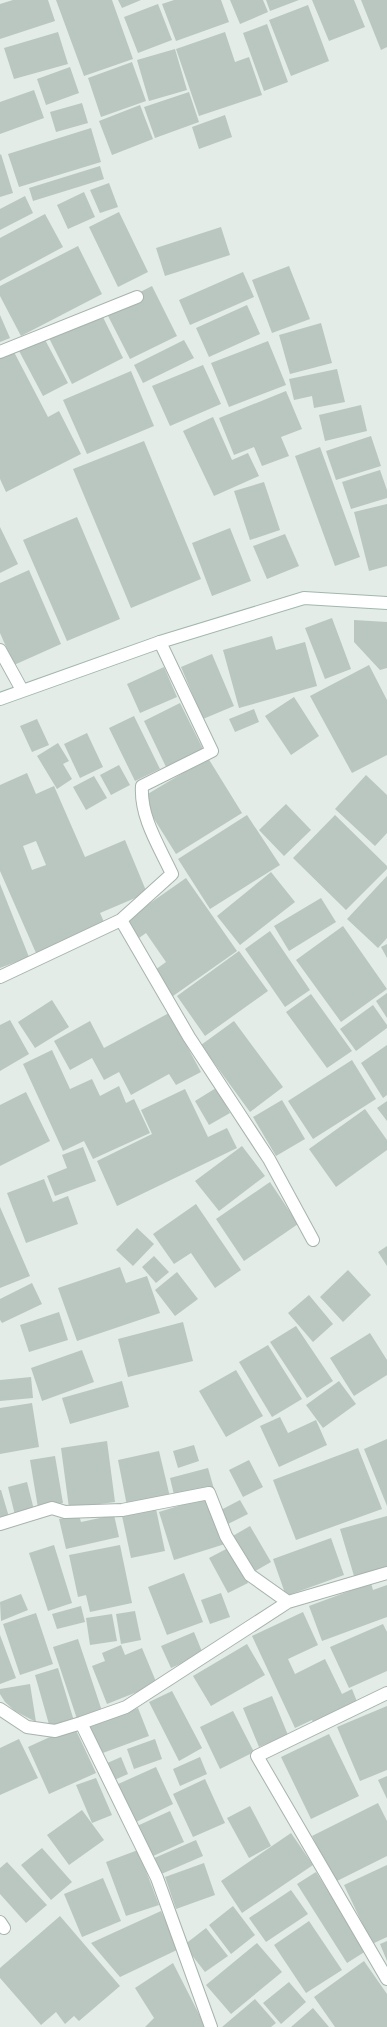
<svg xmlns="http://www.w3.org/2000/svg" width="387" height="2027" font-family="'Roboto Condensed',sans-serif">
	<rect width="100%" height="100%" fill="#e3ece7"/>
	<path fill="#b9c7c0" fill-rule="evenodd" d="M13,0H48L55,21L0,39V4Z
		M56,0H112L133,59L84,76Z
		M118,0H141L122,8Z
		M174,0H221L229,22L176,41L162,4Z
		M230,0H263L268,12L240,24Z
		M266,0H299L270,11Z
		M312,0H354L365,27L329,41Z
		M361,0H387V47L381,50Z
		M158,4L172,40L138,53L124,17Z
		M308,5L329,61L291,76L269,20Z
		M267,24L288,82L264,91L243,33Z
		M58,32L68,64L14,79L4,48Z
		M225,32L235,62L249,57L262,95L199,116L176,49Z
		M175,49L187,90L149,101L137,60Z
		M132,62L146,101L101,117L88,78Z
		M70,67L79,93L46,105L37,79Z
		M34,90L44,118L0,134V102Z
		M189,92L199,122L155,138L144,107Z
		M82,103L88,123L56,132L50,112Z
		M140,105L153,139L112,155L99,121Z
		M225,115L232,137L199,149L192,127Z
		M91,128L101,162L19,187L8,154Z
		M1,154L13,193L0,197V155Z
		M100,166L104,179L33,201L29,188Z
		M109,183L118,207L100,213L90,190Z
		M84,192L95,217L68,229L57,205Z
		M25,196L33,213L0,230V209Z
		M119,212L148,272L118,287L89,227Z
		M45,214L63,247L0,281V238Z
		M221,227L230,255L165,276L156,248Z
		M78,246L102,294L21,336L0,296V286Z
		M289,266L310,319L272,333L252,280Z
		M243,272L254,297L190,325L179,300Z
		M152,286L177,336L130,359L105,310Z
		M247,305L260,334L209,357L196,328Z
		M99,309L123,358L72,384L47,334Z
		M0,315L10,338L0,342Z
		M321,323L332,363L290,374L279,335Z
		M43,336L68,383L43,396L18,349Z
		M184,340L194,358L143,383L134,365Z
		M268,341L286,385L229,407L211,363Z
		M14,352L48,417L59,411L81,454L6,492L0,479V359Z
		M203,365L221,404L170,426L152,386Z
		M337,369L345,402L314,408L312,396L294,400L289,379Z
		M131,371L154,426L87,454L63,400Z
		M286,391L302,429L281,437L289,456L262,466L254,447L234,455L219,418Z
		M361,405L367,431L325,441L319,415Z
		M213,417L232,460L248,453L259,476L214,496L183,431Z
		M371,436L381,466L336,480L326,451Z
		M144,441L201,579L131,608L73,469Z
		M320,447L360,557L335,566L295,456Z
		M380,470L387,490V498L351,509L342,482Z
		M264,482L280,530L250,540L234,491Z
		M387,504V566L369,571L354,512Z
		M77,517L120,619L67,641L23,540Z
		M0,527L18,564L0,573Z
		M230,528L251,581L212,596L192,543Z
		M285,534L299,566L267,579L253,546Z
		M29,570L61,644L14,665L0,633V583Z
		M332,618L351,669L325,679L305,628Z
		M354,620L387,622V668L380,670L354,642Z
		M272,636L276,650L305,642L317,686L239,708L223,650Z
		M212,654L234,706L203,719L181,667Z
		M369,665L387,700V755L352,773L310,696Z
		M164,667L177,697L140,713L127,684Z
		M294,697L319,736L291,755L265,716Z
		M180,703L204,751L167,769L144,721Z
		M254,709L259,722L235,732L229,719Z
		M134,716L160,769L135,781L109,728Z
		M37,719L49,745L32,752L20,726Z
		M87,733L103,767L80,778L64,744Z
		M58,743L69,761L63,764L72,779L57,789L37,756Z
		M208,758L242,813L176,854L141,798Z
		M119,765L130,785L111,795L100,775Z
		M27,773L36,794L54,786L85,857L125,840L147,893L100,913L105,924L36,953L0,871V785ZM36,841L46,865L32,870L23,846Z
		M366,775L387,795V833L375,846L335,809Z
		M94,776L107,798L86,810L73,787Z
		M286,804L311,830L284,856L259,830Z
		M247,815L280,865L210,909L178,859Z
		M335,815L387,866V869L346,910L293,858Z
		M271,872L295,902L240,945L217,916Z
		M387,876V938L378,948L347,919Z
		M186,878L237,951L173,996L155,970L166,962L146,933L139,938L126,920Z
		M0,884L29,957L0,968Z
		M321,898L336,922L289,951L274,926Z
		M343,926L387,989L341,1022L296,960Z
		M270,931L310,990L285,1007L245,949Z
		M387,944V958L381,947Z
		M239,951L268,991L205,1036L177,996Z
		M387,993V1018L376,1001Z
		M311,994L352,1051L327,1068L286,1012Z
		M52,1000L69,1027L35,1048L18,1022Z
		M373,1005L387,1025V1028L356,1051L340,1029Z
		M169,1013L201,1072L176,1085L169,1074L131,1095L119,1072L104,1080L92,1058L70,1070L54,1041L90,1021L104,1048Z
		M10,1020L29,1054L0,1071V1025Z
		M234,1021L283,1087L250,1112L201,1045Z
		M387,1045V1095L383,1098L361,1063Z
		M52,1050L70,1089L92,1079L100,1096L119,1086L126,1103L134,1099L150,1133L93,1159L84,1141L63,1151L23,1064Z
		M352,1060L376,1099L313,1139L288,1101Z
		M216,1088L230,1113L209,1125L195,1101Z
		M185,1089L208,1137L227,1128L237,1148L117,1206L97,1161L152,1134L141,1110Z
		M26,1092L50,1141L0,1166V1105Z
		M282,1100L305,1139L276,1156L253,1117Z
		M387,1101V1121L377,1108Z
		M365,1109L387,1140V1150L336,1187L309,1149Z
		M242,1146L265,1176L219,1211L195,1181Z
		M83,1147L96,1181L55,1196L47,1176L67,1168L62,1155Z
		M44,1179L53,1202L68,1196L78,1224L26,1243L7,1193Z
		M270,1182L298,1224L244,1261L216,1219Z
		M196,1204L241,1270L215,1288L191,1253L174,1264L153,1234Z
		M0,1207L30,1276L0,1288Z
		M137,1228L154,1244L133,1266L116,1250Z
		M387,1246V1266L378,1252Z
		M154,1256L169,1272L156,1283L142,1267Z
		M120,1267L126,1283L147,1276L160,1313L77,1341L58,1288Z
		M348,1270L371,1295L343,1322L320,1297Z
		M177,1272L198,1299L175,1316L155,1290Z
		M32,1283L42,1304L2,1323L0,1320V1299Z
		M309,1295L333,1324L313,1342L288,1313Z
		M59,1312L68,1340L29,1352L20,1325Z
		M183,1322L193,1361L128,1377L118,1339Z
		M296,1326L333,1381L307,1398L270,1342Z
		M370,1333L387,1360V1375L354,1396L330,1358Z
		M268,1345L302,1399L272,1417L239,1362Z
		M82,1350L94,1382L42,1401L31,1368Z
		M236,1370L263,1416L226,1437L199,1391Z
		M31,1377L33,1398L0,1401V1380Z
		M122,1381L129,1407L70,1424L62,1398Z
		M339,1381L356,1404L323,1428L306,1405Z
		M32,1403L39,1447L0,1454V1408Z
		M280,1417L288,1433L316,1420L327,1445L279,1467L260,1426Z
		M387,1439V1506L364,1449Z
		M107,1441L115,1502L69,1508L61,1448Z
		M194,1445L199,1461L178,1468L173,1451Z
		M358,1448L382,1509L296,1540L273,1480Z
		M159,1451L170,1497L127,1506L118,1460Z
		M55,1456L63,1503L38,1508L30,1460Z
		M249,1460L263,1487L243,1497L229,1470Z
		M208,1468L214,1489L175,1499L170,1478Z
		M27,1482L34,1510L15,1515L8,1487Z
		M0,1490H1L9,1517L0,1520Z
		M210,1496L225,1544L174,1560L159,1512Z
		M240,1500L248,1514L226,1525L219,1511Z
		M156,1509L165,1551L131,1558L122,1516Z
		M79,1515L81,1522L114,1515L119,1537L66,1549L59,1519Z
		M387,1516V1567L354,1576L340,1529Z
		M250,1526L271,1562L252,1573L231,1537Z
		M331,1538L344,1575L286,1596L273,1559Z
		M54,1545L72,1603L48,1611L29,1553Z
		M120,1545L132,1603L90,1612L86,1595L78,1597L69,1555Z
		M230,1547L248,1583L228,1593L209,1558Z
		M184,1573L203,1622L167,1635L148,1587Z
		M371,1583L373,1590L387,1585V1617L322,1641L309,1606Z
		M221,1593L230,1617L210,1624L201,1600Z
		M21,1594L28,1610L1,1621L0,1602Z
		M81,1606L85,1622L57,1629L52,1614Z
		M135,1611L141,1640L121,1644L116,1614Z
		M303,1612L318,1645L288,1659L295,1674L325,1659L342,1694L352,1689L358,1704L314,1724L312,1720L295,1728L252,1636Z
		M36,1613L53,1664L20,1675L3,1624Z
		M112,1614L117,1641L90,1645L86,1618Z
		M383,1624L387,1632V1671L349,1688L330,1647Z
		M194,1632L203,1654L171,1668L161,1646Z
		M0,1635L16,1678L0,1684Z
		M78,1639L102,1711L77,1719L53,1647Z
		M247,1644L265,1675L211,1706L193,1676Z
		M121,1645L125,1655L142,1648L157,1684L107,1704L92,1666L105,1661L102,1653Z
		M58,1668L74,1721L50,1728L35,1675Z
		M30,1684L36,1722L15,1711L5,1702L0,1694V1689Z
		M172,1691L202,1748L179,1761L149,1702Z
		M272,1696L288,1735L259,1747L243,1708Z
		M387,1706V1770L360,1781L337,1727Z
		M138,1708L149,1736L100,1754L89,1727Z
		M233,1711L254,1752L220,1769L200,1727Z
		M74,1726L96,1773L49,1794L28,1747Z
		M329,1734L359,1796L311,1819L281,1757Z
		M19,1739L38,1778L0,1795V1748Z
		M155,1739L162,1759L134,1769L127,1749Z
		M121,1757L128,1774L112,1781L105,1764Z
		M200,1757L207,1774L180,1786L173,1769Z
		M156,1767L173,1804L134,1823L116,1785Z
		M387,1776V1799L378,1780Z
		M96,1778L112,1815L92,1823L76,1785Z
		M205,1779L225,1823L193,1837L173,1794Z
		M378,1803L387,1821V1856L335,1882L312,1836Z
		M250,1806L271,1846L249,1858L227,1818Z
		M82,1810L104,1840L69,1865L47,1835Z
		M170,1811L184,1842L151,1857L137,1826Z
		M291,1833L313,1865L242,1913L221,1881Z
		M196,1840L203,1856L159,1875L152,1859Z
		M42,1848L72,1882L51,1900L21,1865Z
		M138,1850L159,1905L126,1916L106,1862Z
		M7,1862L47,1905L26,1923L0,1894V1868Z
		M204,1863L215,1895L176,1909L165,1877Z
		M387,1865V1937L372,1944L344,1885Z
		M316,1872L366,1951L347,1963L297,1884Z
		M103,1878L121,1921L82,1937L64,1894Z
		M291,1890L308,1914L266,1942L249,1918Z
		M233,1906L255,1935L231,1954L209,1925Z
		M161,1911L179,1949L120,1977L91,1943Z
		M60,1916L120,1986L79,2021L74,2016L65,2024L56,2012L41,2025L0,1978V1968Z
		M309,1921L342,1970L306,1993L274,1945Z
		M206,1928L228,1956L205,1972L184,1945Z
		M387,1941V1961L380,1944Z
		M257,1943L282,1972L231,2014L206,1985Z
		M364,1961L387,1994V2027H335L314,1997Z
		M173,1963L205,2026L204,2027H145L154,2018L135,1988Z
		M289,1982L306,2002L281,2024L263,2003Z
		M255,1999L276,2023L271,2027H222Z
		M313,2008L329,2027H291Z"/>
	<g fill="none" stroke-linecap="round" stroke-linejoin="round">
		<defs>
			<path id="street" d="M0,352L137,297
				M0,650L22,690
				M121,920L189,1037L269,1159L313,1240
				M0,977L121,920L172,874C159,846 140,817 142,786L212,751L160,642
				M0,1524L52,1508L65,1512L122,1510L209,1493L226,1536L250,1575L288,1602
				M387,1693L257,1756L387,1979
				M0,1709L27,1727L55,1731L81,1723
				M0,1922L4,1928
				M211,2027L157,1878L81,1723L126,1707L288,1602L387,1573"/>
			<path id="secondary" d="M0,699L160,642L304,598L387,603"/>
		</defs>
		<use href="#street" stroke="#a6b4ad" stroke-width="14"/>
		<use href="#secondary" stroke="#a2b7ad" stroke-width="14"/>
		<use href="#street" stroke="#fff" stroke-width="12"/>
		<use href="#secondary" stroke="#fff" stroke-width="12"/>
	</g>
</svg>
